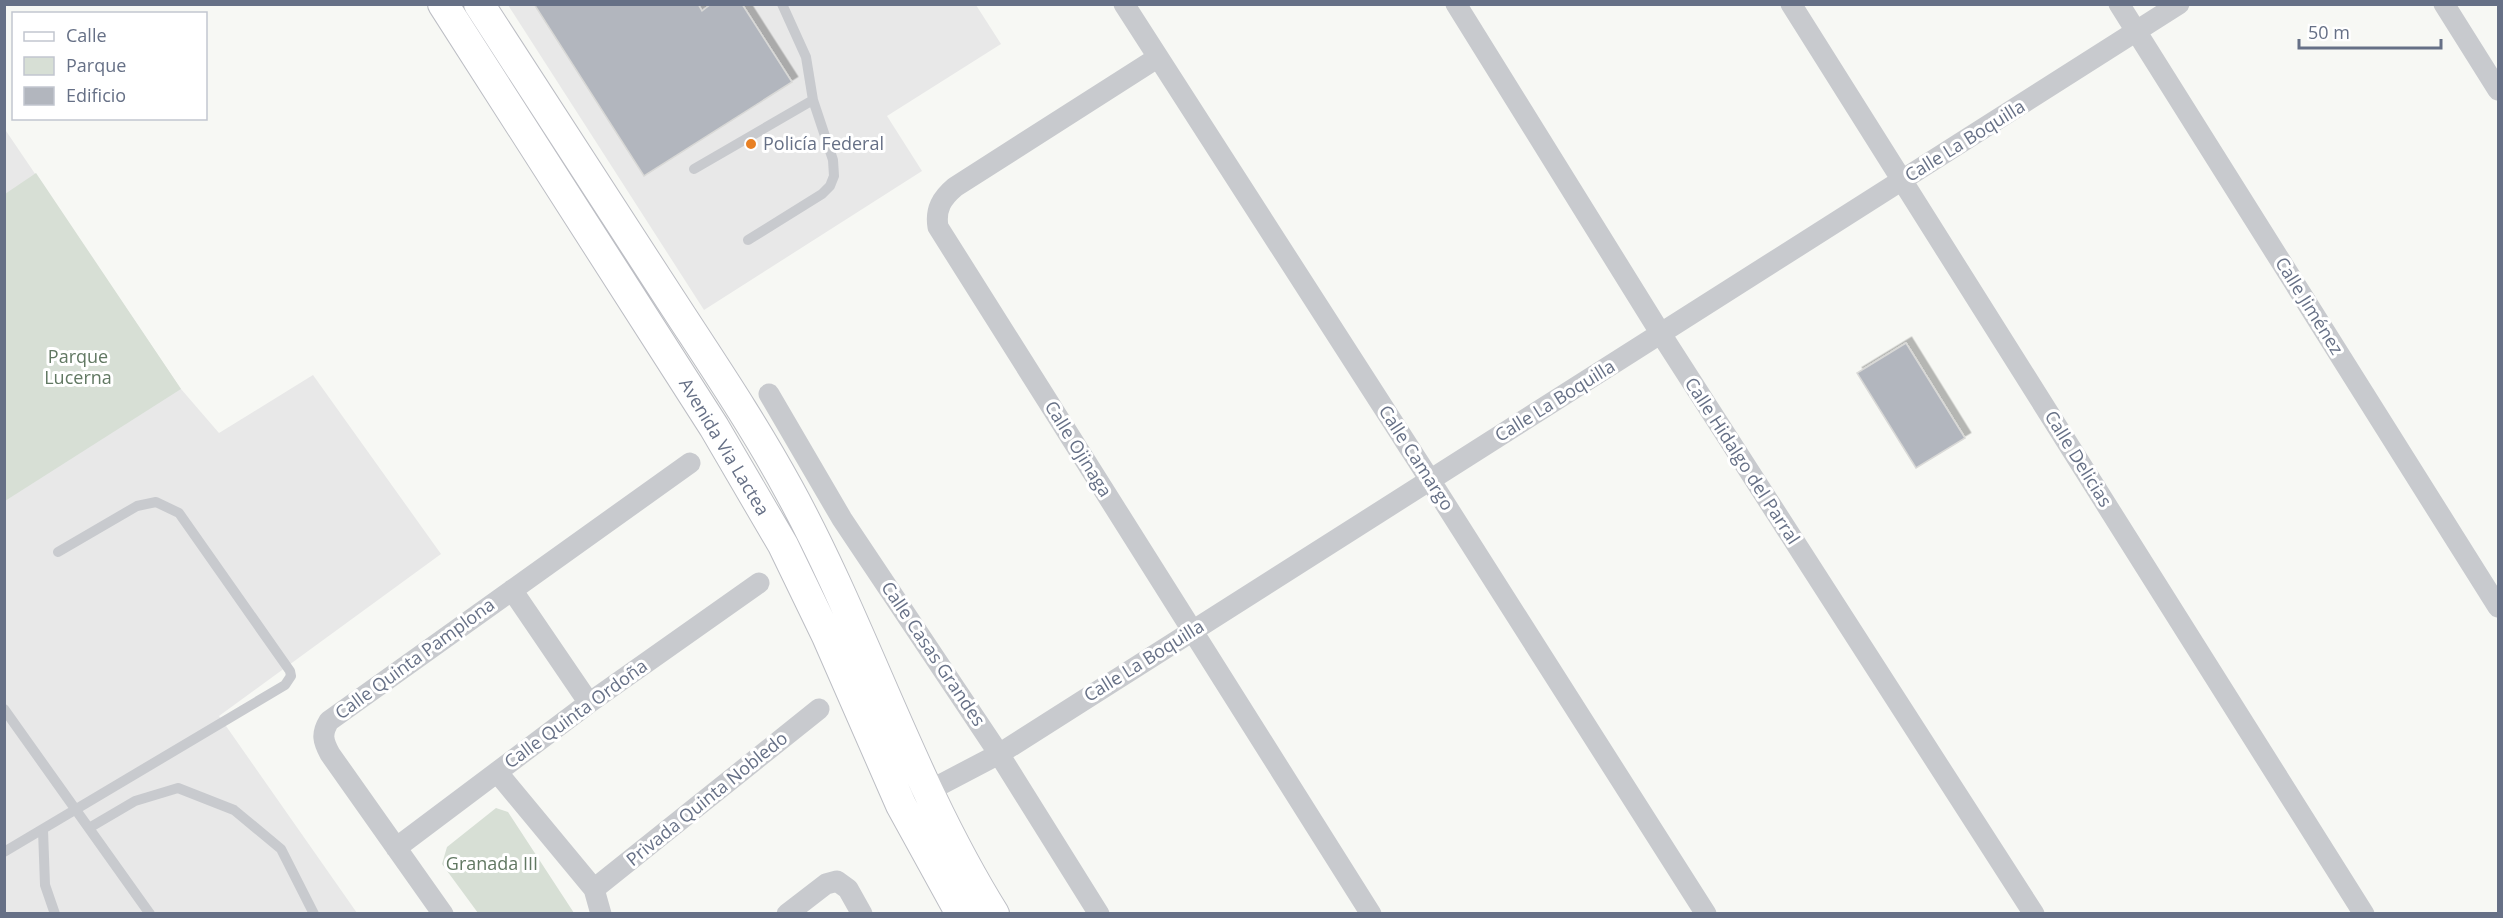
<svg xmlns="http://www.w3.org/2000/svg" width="2503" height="918" font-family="'Open Sans',sans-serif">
	<defs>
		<filter id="shadow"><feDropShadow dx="5.5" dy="-5.5" stdDeviation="0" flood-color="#0004"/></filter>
	</defs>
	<rect width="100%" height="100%" fill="#f7f8f4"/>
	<path fill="#e8e8e8" d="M508,5H976L1001,44L887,116L922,171L704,310Z
		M4,128L181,389L219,433L313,375L441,554L219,716L357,913H5Z"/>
	<path fill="#d7dfd5" d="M36,173L181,389L5,501V194Z
		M496,808L508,812L574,913H478L442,864L447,847Z"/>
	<path fill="#b2b6be" stroke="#d9d9d7" stroke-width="1.5" filter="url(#shadow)" d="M534,4H698L702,11L711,4H742L792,82L644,176Z
		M1906,343L1965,438L1916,468L1857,373Z"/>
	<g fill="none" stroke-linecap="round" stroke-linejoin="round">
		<defs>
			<path id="secondary" d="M443,4L714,427L783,545L827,636L901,805L961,914
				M479,4C541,100 603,196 665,291C707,356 751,420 788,488C864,626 910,779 994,914"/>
		</defs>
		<use href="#secondary" stroke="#bcbec4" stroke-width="32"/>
		<path stroke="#c8cace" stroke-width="10" d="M694,169L813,100
			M748,240L822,194L830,186L834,176L833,160L813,100L806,57L782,4
			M4,709L150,914
			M89,828L135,801L178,788L234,810L281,849L314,914
			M43,830L45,885L55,914
			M4,852L285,685L291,676L290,671L179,513L156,502L137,506L58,552"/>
		<path stroke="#c8cace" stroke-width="21" d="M1124,4L1430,480L1706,914
			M1456,4L1661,334L2034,914
			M1791,4L2364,914
			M2119,4L2498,607
			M2444,4L2498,90
			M1157,58L955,187C942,198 935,209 938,227L1371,914
			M769,394L842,519L999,754L1099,914
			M512,590L589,703
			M497,772L594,889L601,914
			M917,797L999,754L2179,4
			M396,848L589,703L759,583
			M594,889L819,709
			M443,914L330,754C323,741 321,734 329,721L690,463
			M787,914L826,884L837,881L848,889L862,914"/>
		<use href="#secondary" stroke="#fff" stroke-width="30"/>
	</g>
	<circle fill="#e88024" stroke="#fff" stroke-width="2" cx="751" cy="144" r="6"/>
	<g text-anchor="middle" stroke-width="6" stroke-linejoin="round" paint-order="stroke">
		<g font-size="18" fill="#667086" stroke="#fff">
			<text transform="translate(1965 141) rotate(-32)" y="6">Calle La Boquilla</text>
			<text transform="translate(2309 306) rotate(58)" y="6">Calle Jiménez</text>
			<text transform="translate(1555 401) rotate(-32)" y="6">Calle La Boquilla</text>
			<text transform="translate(724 447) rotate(59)" y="6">Avenida Via Lactea</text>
			<text transform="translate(1078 449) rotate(58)" y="6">Calle Ojinaga</text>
			<text transform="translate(1416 458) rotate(57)" y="6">Calle Camargo</text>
			<text transform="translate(2078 459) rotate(58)" y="6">Calle Delicias</text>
			<text transform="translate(1742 461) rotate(57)" y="6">Calle Hidalgo del Parral</text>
			<text transform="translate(933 654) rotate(56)" y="6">Calle Casas Grandes</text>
			<text transform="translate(415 659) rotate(-36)" y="6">Calle Quinta Pamplona</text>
			<text transform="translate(1144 661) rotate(-32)" y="6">Calle La Boquilla</text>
			<text transform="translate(576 714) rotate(-36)" y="6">Calle Quinta Ordoña</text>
			<text transform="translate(707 799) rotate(-39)" y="6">Privada Quinta Nobledo</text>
		</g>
		<g font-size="18" fill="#667086" stroke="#fff" text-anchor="start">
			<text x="763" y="150">Policía Federal</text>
		</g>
		<g font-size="18" fill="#617862" stroke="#fff">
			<text x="78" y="363">Parque<tspan x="78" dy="21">Lucerna</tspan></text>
			<text x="492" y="870">Granada III</text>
		</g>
	</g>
	<rect width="2503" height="918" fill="none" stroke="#667086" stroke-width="12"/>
	<rect x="12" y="12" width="195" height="108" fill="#ffffff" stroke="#c2c6cf" stroke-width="1.5"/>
	<rect x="24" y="32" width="30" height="9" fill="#ffffff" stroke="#c2c6cf" stroke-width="1.5"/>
	<text x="66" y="42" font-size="18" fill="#667086">Calle</text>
	<rect x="24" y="57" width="30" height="18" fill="#d7dfd5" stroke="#c2c6cf" stroke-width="1.5"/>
	<text x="66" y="72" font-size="18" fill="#667086">Parque</text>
	<rect x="24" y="87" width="30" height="18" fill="#b2b6be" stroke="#c2c6cf" stroke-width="1.5"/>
	<text x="66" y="102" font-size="18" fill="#667086">Edificio</text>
	<path d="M2299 39v9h142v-9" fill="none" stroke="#667086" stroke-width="3"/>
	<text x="2308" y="39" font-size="18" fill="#667086" stroke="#ffffff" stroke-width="4.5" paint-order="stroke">50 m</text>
</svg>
